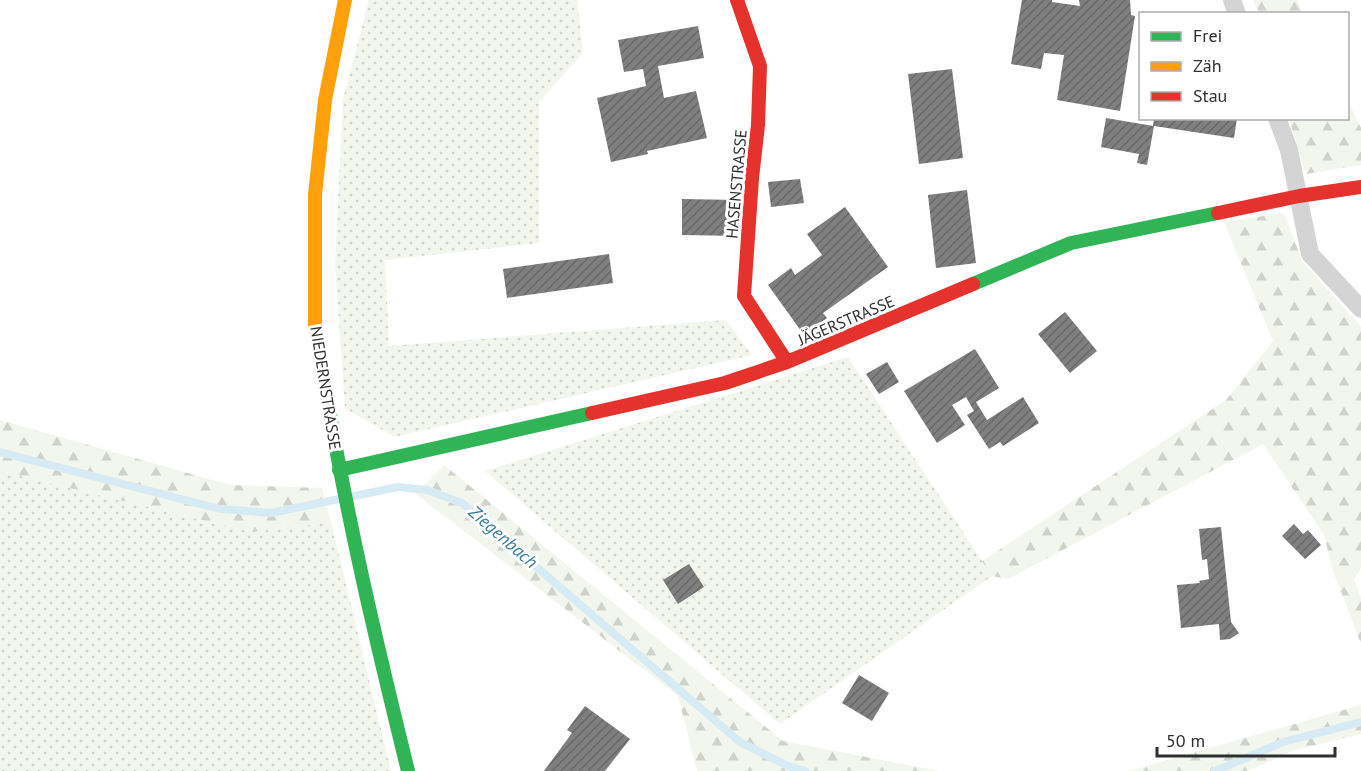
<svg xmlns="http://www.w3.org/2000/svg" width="1361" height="771" font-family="'PT Sans',sans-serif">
	<defs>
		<pattern id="grass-dots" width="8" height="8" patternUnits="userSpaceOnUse" patternTransform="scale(1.5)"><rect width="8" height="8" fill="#f2f6ec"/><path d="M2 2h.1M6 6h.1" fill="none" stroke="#d0d3cb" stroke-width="1.8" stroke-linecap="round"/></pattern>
		<pattern id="forest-firs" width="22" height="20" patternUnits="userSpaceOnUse" patternTransform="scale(1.5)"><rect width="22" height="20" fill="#f2f6ec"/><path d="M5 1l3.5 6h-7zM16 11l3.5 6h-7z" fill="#d0d3cb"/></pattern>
		<pattern id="building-hatch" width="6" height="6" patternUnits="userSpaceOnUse" patternTransform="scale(1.5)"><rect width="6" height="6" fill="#7f7f7f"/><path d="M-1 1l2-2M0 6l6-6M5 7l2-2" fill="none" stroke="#686868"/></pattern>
	</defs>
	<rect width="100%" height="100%" fill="#fff"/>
	<path fill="url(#grass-dots)" d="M369,0H577L583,53L539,102V243L385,260L389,346L726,320L752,355L394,437L345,408L335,264L343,99Z
		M848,357L992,576L780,724L485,471Z
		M0,471L252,532L331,522L391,771H0Z"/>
	<path fill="url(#forest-firs)" d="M1253,0H1297L1303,13H1259Z
		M1348,101L1361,128V165L1306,174L1289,119L1348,118Z
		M1284,213L1302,261L1361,327V568L1354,580L1361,598V644L1333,571L1324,535L1263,444L1008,579L992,576L982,561L1226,400L1273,341L1224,222Z
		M0,420L230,485L322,488L331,522L252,532L0,471Z
		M444,465L783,741L939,771H697L678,696L416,494Z
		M1361,705V734L1292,751L1248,771H1129Z"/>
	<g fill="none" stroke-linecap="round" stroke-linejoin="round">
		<path stroke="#d7ebf4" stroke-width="8" d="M0,452L220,509L271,513L398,487L427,490L462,503L740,742L788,766L805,771
			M1215,771L1283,742L1361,722"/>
	</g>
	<path fill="url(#building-hatch)" d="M1022,0H1052V2L1080,6L1079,0H1130L1131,15L1135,16L1120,111L1057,100L1064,55L1044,53L1041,69L1011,64Z
		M698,26L704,58L658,66L664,98L696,91L707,138L647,151L648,154L611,162L597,98L646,86L643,69L624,72L618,40Z
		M952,69L963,158L919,164L908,74Z
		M1106,118L1153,126L1154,118H1237L1234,138L1154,126L1147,165L1137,163L1139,154L1101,147Z
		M800,179L804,203L771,207L768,182Z
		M967,190L976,263L936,268L928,195Z
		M682,199L739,200V236L682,235Z
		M845,207L888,267L823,313L827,318L804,335L768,285L791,268L795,275L822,255L807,234Z
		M609,254L613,283L507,298L503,269Z
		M1065,312L1097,351L1070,373L1038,334Z
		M975,349L999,388L976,402L987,420L1023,397L1039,423L1003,446L1000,442L989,449L967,415L974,411L966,397L952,405L965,425L937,443L904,391Z
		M887,362L899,382L879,394L866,374Z
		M1294,524L1303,534L1308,530L1321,545L1305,559L1282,536Z
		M1221,527L1231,622L1239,633L1230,639L1220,640L1219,624L1181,628L1177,585L1200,583L1199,581L1209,579L1207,559L1202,560L1199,529Z
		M689,564L704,587L678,604L663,580Z
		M859,675L889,693L872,721L842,703Z
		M585,706L630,739L605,771H544L572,733L567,730Z"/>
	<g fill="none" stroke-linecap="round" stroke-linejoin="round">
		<path stroke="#d4d4d4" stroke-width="18" d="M1232,0L1237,14
			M1277,118L1289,150L1310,254L1361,309"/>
		<path stroke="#30b455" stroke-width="14" d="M973,284L1071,243L1218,213
			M326,391C347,519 377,645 408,771
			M339,470L592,413"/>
		<path stroke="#ff9f0a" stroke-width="14" d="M326,391L315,326V195L325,100L345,0"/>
		<path stroke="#e5322d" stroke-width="14" d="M737,0L760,66L758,125L752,178L744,296L787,362
			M1218,213L1299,196L1361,187
			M592,413L725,383L787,362L973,284"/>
	</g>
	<g text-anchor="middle" stroke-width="6" stroke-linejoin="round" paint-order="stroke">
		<g font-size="16" fill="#2f2f2f" stroke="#fff">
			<text transform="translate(736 184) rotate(-85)" y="6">HASENSTRASSE</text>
			<text transform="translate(846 320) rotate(-23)" y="6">JÄGERSTRASSE</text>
			<text transform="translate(326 388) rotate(81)" y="6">NIEDERNSTRASSE</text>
		</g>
		<g font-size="18" font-style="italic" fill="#357c9a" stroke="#fff">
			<text transform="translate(503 537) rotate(41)" y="6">Ziegenbach</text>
		</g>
	</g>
	<rect x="1139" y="12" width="210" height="108" fill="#ffffff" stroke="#acacac" stroke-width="1.5"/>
	<rect x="1151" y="32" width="30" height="9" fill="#30b455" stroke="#acacac" stroke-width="1.5"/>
	<text x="1193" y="42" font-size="18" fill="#2f2f2f">Frei</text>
	<rect x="1151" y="62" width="30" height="9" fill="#ff9f0a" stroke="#acacac" stroke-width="1.5"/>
	<text x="1193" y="72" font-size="18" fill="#2f2f2f">Zäh</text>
	<rect x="1151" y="92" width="30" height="9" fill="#e5322d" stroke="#acacac" stroke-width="1.5"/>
	<text x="1193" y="102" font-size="18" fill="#2f2f2f">Stau</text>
	<path d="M1157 747v9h178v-9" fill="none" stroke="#2f2f2f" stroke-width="3"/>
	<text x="1166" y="747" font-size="18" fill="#2f2f2f" stroke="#ffffff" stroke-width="4.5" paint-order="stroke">50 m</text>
</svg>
